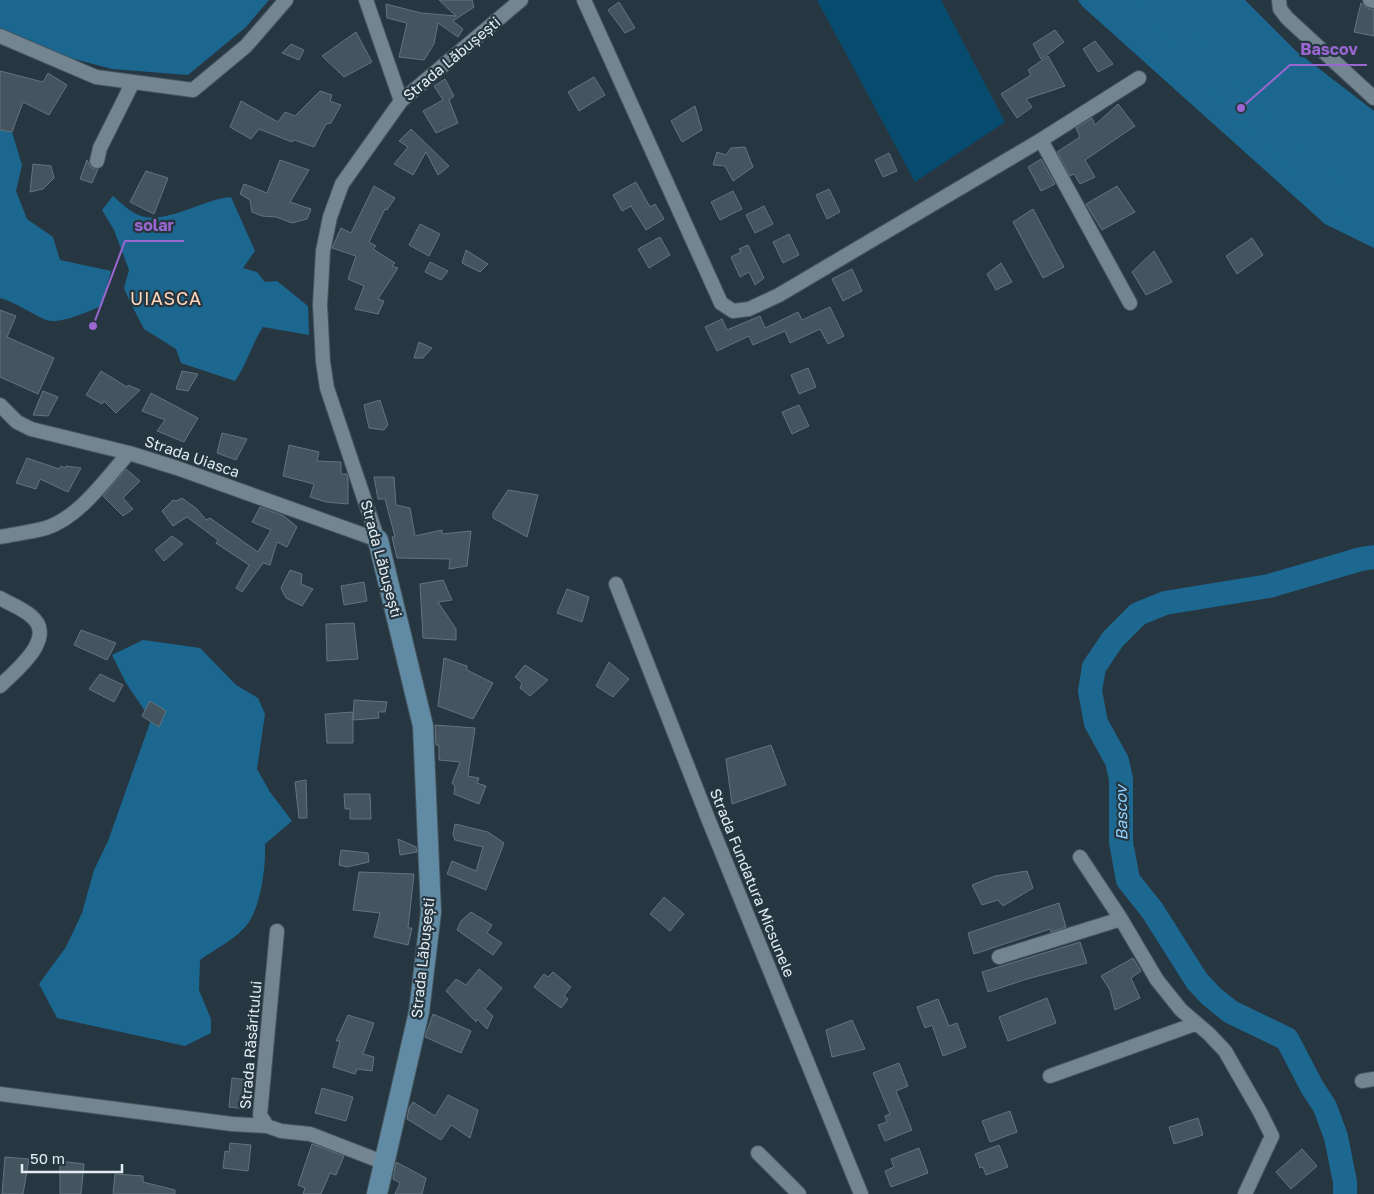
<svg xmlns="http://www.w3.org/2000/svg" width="1374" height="1194" font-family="'Golos Text',sans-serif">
	<rect width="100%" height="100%" fill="#273742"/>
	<path fill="#074c6e" d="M817,0H941L1005,122L915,182Z"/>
	<path fill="#1b678f" d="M0,0H269L246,27L188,75L112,69L2,40L0,39Z
		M1078,0H1245L1296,51L1374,111V248L1325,224L1082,6Z
		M0,130L12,132L22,165L16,191L27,219L53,237L60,260L111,271L102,306C88,311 60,325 46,320C30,313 17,303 0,298Z
		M113,196C121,203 131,213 141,216C168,224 203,199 231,197L255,251L243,268L257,272L265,282L277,281L308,306L309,335L263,327C251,345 248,362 235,381L181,363L176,349L144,329L130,302L124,288L129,270L114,230L102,210Z
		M143,640L200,648L236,685L258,698L265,714L257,769L270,792L292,821L265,844C266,866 261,904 249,922C238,938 215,949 200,960L199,990L211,1019V1033L185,1046L57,1018L39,984L66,947L82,913L94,870L108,841L151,720L126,683L112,655Z"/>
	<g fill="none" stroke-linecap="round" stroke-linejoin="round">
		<path stroke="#1c6890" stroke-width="24" d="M1150,0L1241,108L1321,181L1360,213L1374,220
			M1345,1194V1182L1336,1137L1325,1107L1312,1087L1287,1039L1231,1012L1211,996L1197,981L1152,910L1128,880L1121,842V779L1117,761L1096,723L1090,691L1094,667L1113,639L1138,614L1165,603L1269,586L1361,559L1374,557"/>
	</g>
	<path fill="#445560" stroke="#627480" d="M439,0H472L474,7L453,21L463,29L458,37L438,23L434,44L424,60L399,57L407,23L387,18L386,4L421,13L456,16Z
		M619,2L635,28L625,33L608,10Z
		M1361,3L1367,8L1374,10V36L1354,32Z
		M1055,30L1064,42L1041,59L1033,44Z
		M356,32L372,62L344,77L322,56Z
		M1095,41L1113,64L1098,72L1083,49Z
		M291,44L304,50L299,60L282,53Z
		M1048,56L1065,86L1026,99L1032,107L1017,118L1001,94L1031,75L1028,70Z
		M0,71L43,82L48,73L67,85L49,115L23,102L12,132L0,130Z
		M594,77L605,95L579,111L568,92Z
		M445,79L454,96L449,100L458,123L436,133L423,111L443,100L434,86Z
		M320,91L332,95L330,101L341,105L331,123L326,124L314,147L294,140L292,142L259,129L251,139L230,127L241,101L278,122L285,112L295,116Z
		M1118,104L1135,126L1085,160L1095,177L1080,184L1074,174L1070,176L1057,152L1080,137L1076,128L1092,118L1095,125Z
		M695,106L702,130L682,142L671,121Z
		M411,129L449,166L438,175L426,152L413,175L394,164L408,147L399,141Z
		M745,147L753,167L733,181L725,166L713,165L717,152L726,155L731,148Z
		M889,153L897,171L883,177L875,160Z
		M1041,159L1055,184L1041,191L1028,167Z
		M87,160L91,168L98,169L92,183L80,179Z
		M280,160L309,170L290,202L311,209L307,219L292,223L276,217L262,216L252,212L250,200L240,194L244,184L267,193Z
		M33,164L51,166L54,178L43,189L30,192Z
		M146,171L168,178L154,214L130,202Z
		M636,182L650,207L655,204L664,219L646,230L631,206L622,211L613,195Z
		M374,186L395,198L387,210L385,209L369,242L376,246L373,249L395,263L392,266L398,268L378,299L384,301L378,314L355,309L364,286L348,279L356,256L332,248L341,228L351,233Z
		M1117,186L1135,212L1102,230L1086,204Z
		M829,189L840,212L827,219L816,195Z
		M733,191L742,209L720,220L711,202Z
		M764,206L773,224L755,233L746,215Z
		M1033,209L1064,267L1043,278L1013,222Z
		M420,224L440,234L429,256L409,245Z
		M789,234L799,255L783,263L773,242Z
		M660,237L670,255L649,268L638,249Z
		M1252,238L1263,255L1237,274L1226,256Z
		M748,245L764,278L755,285L749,272L740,277L731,257L741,252L739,249Z
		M466,250L488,264L480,272L462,263Z
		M1154,251L1172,282L1146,295L1132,272Z
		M430,262L448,271L441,280L425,272Z
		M1001,263L1012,282L996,290L987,274Z
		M852,269L862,291L843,301L832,279Z
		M830,307L844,336L828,344L820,329L790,343L785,331L753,345L749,336L717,351L705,327L722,319L727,330L760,316L765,328L798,312L802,320Z
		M0,310L16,316L7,337L54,358L38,394L0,377Z
		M419,342L432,348L423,358H414Z
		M808,368L816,387L799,394L791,375Z
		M101,371L127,387L128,385L140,390L116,413L104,401L102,404L86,395Z
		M182,371L198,374L188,391L176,389Z
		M43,391L58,397L48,416L33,415Z
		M151,393L198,418L184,442L157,431L165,420L142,411Z
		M380,400L388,425L384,430L369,428L364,405Z
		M799,405L809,426L792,434L782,412Z
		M222,433L247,439L236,460L217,453Z
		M289,445L319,452L317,461L341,462V474H347L348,479V504L326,502L310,497L314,484L283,476Z
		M27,458L59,469L61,466L65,468L66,466L81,468L68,492L40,479L36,489L16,483Z
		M126,469L140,481L123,498L133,509L123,516L103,496Z
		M374,477H394L396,505L410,508L415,536L442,530V534L471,531L467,566L449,569L450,559L397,558L392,537H395L385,499H378Z
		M508,490L538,495L527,537L493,518V513Z
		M182,498L197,509L206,520L210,518L258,552L271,530L252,522L260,507L284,516L297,527L287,547L277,542L270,565L263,563L242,592L236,588L249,565L216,543L218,540L187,517L173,526L162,511L173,500L176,501Z
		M172,536L183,544L164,561L155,550Z
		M290,570L302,574L301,584L313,589L302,606L286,598L281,588Z
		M443,580L452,600L438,602L456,629V640L423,638L420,584Z
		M364,582L367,601L344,605L341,586Z
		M567,589L589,597L582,622L557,613Z
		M354,623L358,659L327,661L326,624Z
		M81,630L116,643L107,660L74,645Z
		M444,658L467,666V670L493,683L473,719L438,706Z
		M609,662L629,679L613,697L596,686Z
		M525,665L548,680L530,696L520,688L522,683L515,677Z
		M100,674L123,685L114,702L89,689Z
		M354,700L387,702L385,712H378L379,718L353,720Z
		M150,701L166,711L159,727L142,716Z
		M353,712V743H327L325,714Z
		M435,725L475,728L468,776L479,778L477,783L486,786L479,804L454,794L455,786L452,783L460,762L439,760V745H436Z
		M771,745L786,785L732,804L726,759Z
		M306,780L307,818H299L295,782Z
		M344,794H370L371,819H350V809H345Z
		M455,824L488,832L504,843L486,890L447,874L452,861L476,871L483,847L455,840L453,834Z
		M398,839L416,847L417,852L400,855Z
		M341,850L368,853L369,862L347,867L339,865Z
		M1027,871L1033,888L1003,906L998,900L982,905L972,885L995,876Z
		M359,872L414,874L408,928H412L408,945L374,937L380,913L353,910Z
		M664,897L684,914L670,931L650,914Z
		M1059,903L1066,927L1051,932L1050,929L974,954L968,933Z
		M471,912L492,925L487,933L502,943L493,955L457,930L461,921Z
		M1080,942L1087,963L1027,979L988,992L982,972Z
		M1133,958L1141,971L1131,978L1140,998L1115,1010L1110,990L1101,976Z
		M479,969L502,988L485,1009L493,1016L487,1029L477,1019L476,1022L446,991L456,979L466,985Z
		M553,972L571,987L564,996L568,999L561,1008L534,987L544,974L548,977Z
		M1047,998L1056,1023L1008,1041L999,1017Z
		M938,999L949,1026L957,1023L966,1047L943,1056L932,1025L925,1028L917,1007Z
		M433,1014L471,1031L461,1053L425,1037Z
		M348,1015L374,1023L363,1054L374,1057L372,1071L357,1069L355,1074L333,1067L340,1041H336Z
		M852,1020L865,1049L832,1057L826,1030Z
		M899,1063L908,1086L896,1091L912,1130L885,1141L878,1125L887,1122L885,1116L890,1114L873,1073Z
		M232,1078L251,1080L247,1109L229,1107Z
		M322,1088L353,1097L346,1121L315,1113Z
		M448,1095L478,1110L470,1138L451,1125L441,1140L407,1119L409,1108L413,1102L435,1116Z
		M1010,1111L1017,1132L990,1142L982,1121Z
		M1198,1118L1203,1135L1174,1144L1169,1127Z
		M230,1143L251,1145L248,1171L223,1168L225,1151L229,1152Z
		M312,1144L344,1156L336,1175L330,1173L321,1194H303L305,1188L298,1185Z
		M999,1145L1008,1167L986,1175L983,1167L980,1168L975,1154Z
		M919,1148L928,1173L891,1187L885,1171L894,1167L891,1159Z
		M1302,1149L1317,1166L1291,1189L1276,1172Z
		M5,1157L29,1159L23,1194H2Z
		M60,1161L84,1164L81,1194H60Z
		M396,1162L426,1178L422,1194H395L400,1183L393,1179Z
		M115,1174L143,1176V1182L175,1190V1194H113Z"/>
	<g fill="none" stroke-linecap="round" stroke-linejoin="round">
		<defs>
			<path id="street" d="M366,0L401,101
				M584,0L721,303L733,311L749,309L779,295L1041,140L1139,78
				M1279,0L1280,9L1287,18L1374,98
				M1370,0L1374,1
				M0,36L96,77L193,90L246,46L286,0
				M1041,140L1130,303
				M97,161L100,148L133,82
				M0,405L17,422L31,429L129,453L177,468L378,540
				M0,537C15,534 31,532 46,528C80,517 106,478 129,453
				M378,540L327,388L323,362L320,305L323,251L330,217L342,184L401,101L521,0
				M616,584L709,821L861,1194
				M0,598C10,604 22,608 31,616C58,638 15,671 0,686
				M1080,857L1121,919L1157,980L1181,1010L1209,1034L1225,1051L1260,1112L1272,1136L1245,1194
				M277,931L260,1115L267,1126L281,1131L310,1134L385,1163
				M999,957L1121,919
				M1050,1076L1195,1024
				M1362,1081L1374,1079
				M0,1094L232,1124L267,1126
				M758,1153L799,1194"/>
			<path id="secondary" d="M377,1194L419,1012L431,912L423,726L378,540"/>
		</defs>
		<use href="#street" stroke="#46555d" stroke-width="16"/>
		<use href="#secondary" stroke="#46555d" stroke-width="22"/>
		<use href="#street" stroke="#728591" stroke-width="14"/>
		<use href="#secondary" stroke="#618ba4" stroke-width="20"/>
	</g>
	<g text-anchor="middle" stroke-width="4.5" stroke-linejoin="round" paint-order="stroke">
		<g font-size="15" fill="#e3edf3" stroke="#273742">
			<text transform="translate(452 59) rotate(-40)" y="5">Strada Lăbușești</text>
			<text transform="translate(192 457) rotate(19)" y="5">Strada Uiasca</text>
			<text transform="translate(381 559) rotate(75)" y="5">Strada Lăbușești</text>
			<text transform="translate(752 883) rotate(68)" y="5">Strada Fundatura Micsunele</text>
			<text transform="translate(423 958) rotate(-84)" y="5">Strada Lăbușești</text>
			<text transform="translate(251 1045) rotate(-85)" y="5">Strada Răsăritului</text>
		</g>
		<g font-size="16" font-style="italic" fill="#8dcffa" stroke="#273742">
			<text transform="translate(1121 813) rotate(-91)" y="6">Bascov</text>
		</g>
		<g font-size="18" letter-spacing="1" fill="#ffd6b9" stroke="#273742">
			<text x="166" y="305">UIASCA</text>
		</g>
	</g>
	<path fill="none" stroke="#9a66cf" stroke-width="2" d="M1241 108L1290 65H1367M93 326L125 241H184"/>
	<g fill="#9a66cf" stroke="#273742" stroke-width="2">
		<circle cx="1241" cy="108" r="5"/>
		<circle cx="93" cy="326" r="5"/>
	</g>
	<g font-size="16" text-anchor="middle" font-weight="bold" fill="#9a66cf" stroke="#273742" stroke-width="4.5" stroke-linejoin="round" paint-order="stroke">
		<text x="1329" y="55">Bascov</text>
		<text x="154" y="231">solar</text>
	</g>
	<path d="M22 1164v8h100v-8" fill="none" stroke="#e3edf3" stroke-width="2.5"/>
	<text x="30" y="1164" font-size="15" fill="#e3edf3" stroke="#273742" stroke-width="4" paint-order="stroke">50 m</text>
</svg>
